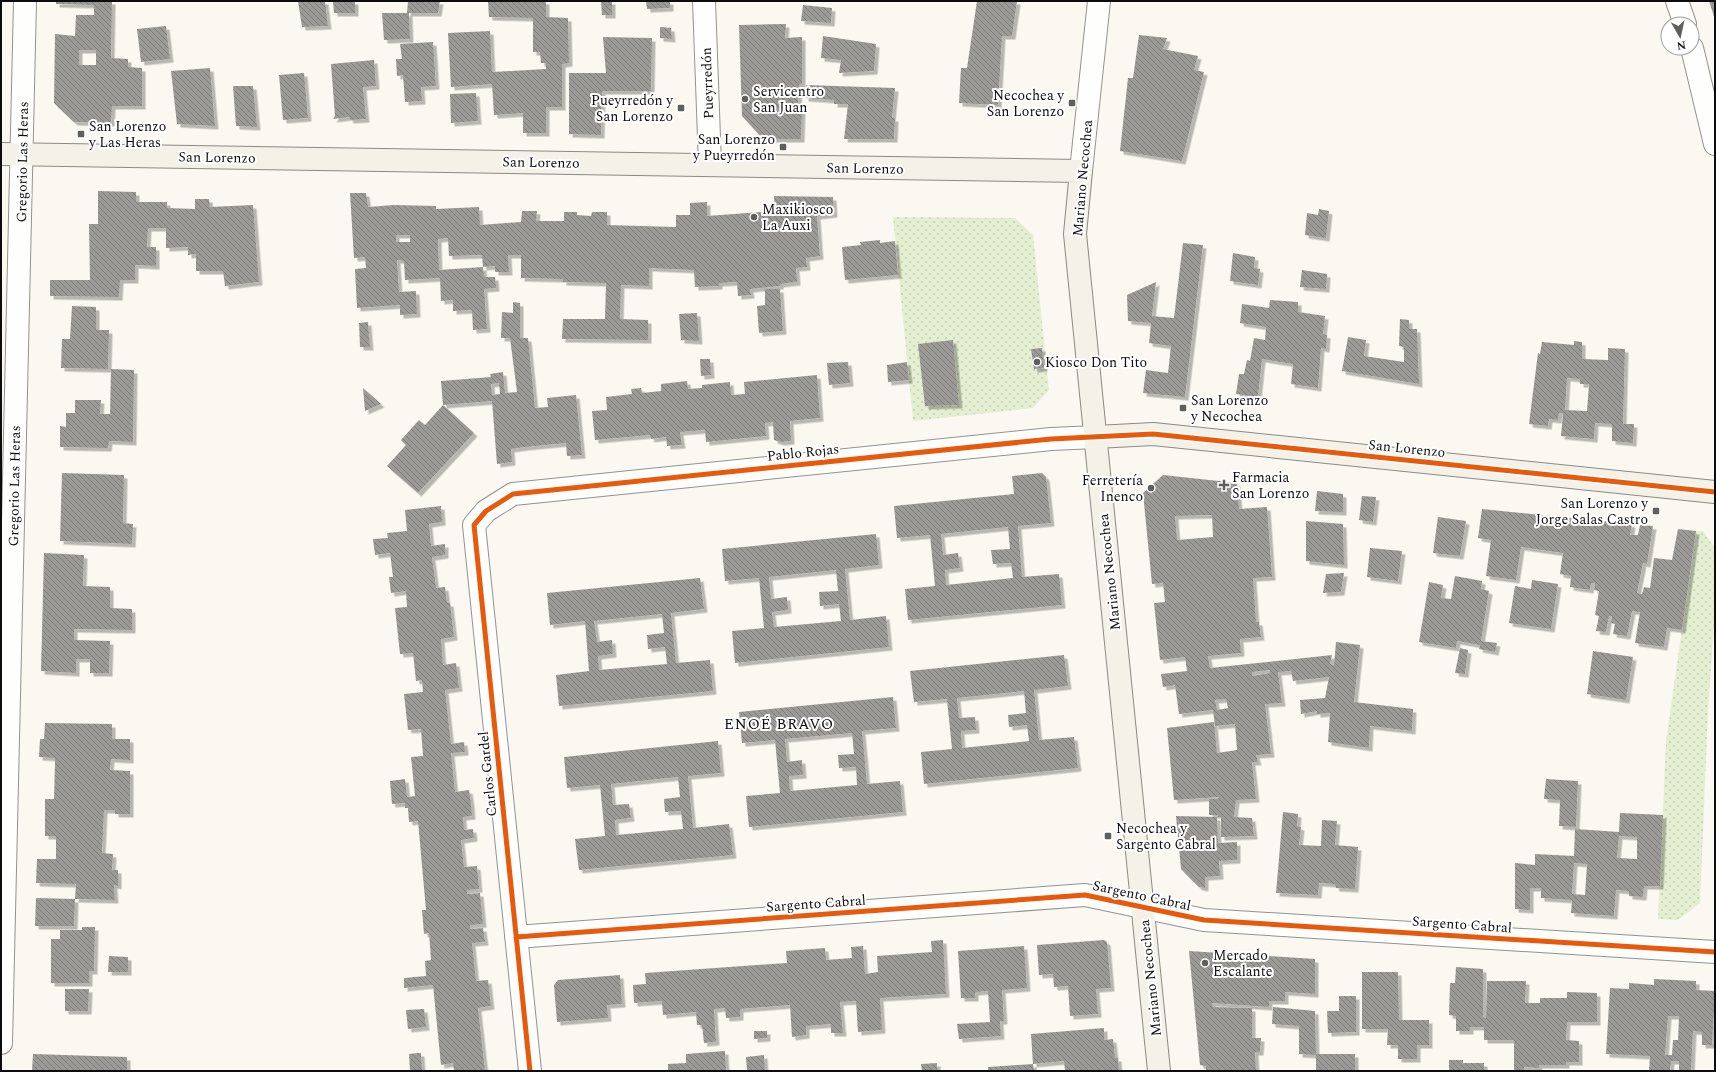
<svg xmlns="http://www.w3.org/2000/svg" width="1716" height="1072" font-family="Spectral,serif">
	<defs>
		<pattern id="park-dots" width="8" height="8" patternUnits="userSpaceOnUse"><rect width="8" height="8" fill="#e4eed1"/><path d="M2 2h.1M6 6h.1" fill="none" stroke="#c2cbb2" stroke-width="1.8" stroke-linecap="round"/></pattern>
		<pattern id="building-back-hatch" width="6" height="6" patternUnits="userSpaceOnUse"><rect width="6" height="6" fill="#9c9a96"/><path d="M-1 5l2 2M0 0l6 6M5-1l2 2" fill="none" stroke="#7e7c79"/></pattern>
		<filter id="shadow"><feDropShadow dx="3.5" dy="3.5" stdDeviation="0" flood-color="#0004"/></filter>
	</defs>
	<rect width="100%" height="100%" fill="#faf8f0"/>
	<path fill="url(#park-dots)" d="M893,217L1015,218L1033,235L1049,390L1033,408L913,421Z
		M1696,531H1703L1715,548V610L1708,711L1700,903L1678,920L1658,919L1666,742Z"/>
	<path fill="url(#building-back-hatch)" fill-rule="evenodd" filter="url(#shadow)" d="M56,1H112L111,58L128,59V67L142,68V106H112L111,123L74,122L54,103L55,34L75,36L76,15H94V5L56,4ZM79,50H96V65H79Z
		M298,1H325L328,26L302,27Z
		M333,1H355V13H334Z
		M408,1H440L438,13H409L410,39L384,40L382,13H407Z
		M488,1H546V17L568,18L569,63L562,64V107H546V133H523V113L494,115L492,84L451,87L448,33L490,31L492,72L546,69V63H541L540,52H533V18L489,17Z
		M601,1H612V15H602Z
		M646,1H670V8L647,9Z
		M977,1H1017L1012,36H1002L998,105L959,103L961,68H967Z
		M1709,1H1715V20Z
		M803,5L832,8L831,23L801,21Z
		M786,24L785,38L802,37V84H799L798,108L802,109L801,139H763L742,116L739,25Z
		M166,26L170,59L141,62L137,29Z
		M660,27L671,28L672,39L660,38Z
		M1139,35L1167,38L1163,49L1198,56L1194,70L1204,72L1182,161L1120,151L1128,78H1133Z
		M823,36L876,44L874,71L839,73L841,60L821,58Z
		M603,37L652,38L651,91H602L601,135L569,134V73H606Z
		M433,42L436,86L421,87L422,101L405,102L403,75L397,76L396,59H402L400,44Z
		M374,60L376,86L363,87L366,119L350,120L349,117L333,119L335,116L331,64Z
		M210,68L215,126L177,124L171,71Z
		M304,73L308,118L283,120L279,75Z
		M806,85L895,88L892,118H895L894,139H844L848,104H834V100L805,98Z
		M233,86H253L257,127L236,126Z
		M476,93L478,121L451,123L450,94Z
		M98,191L136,192V202H167V208L195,209V199H209L210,207L253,205L259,282L225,286L223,271H196V254L188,255V247L166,248V228H148L147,247H156V266L135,265V280H120L119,297L50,296V280H90L89,224H98Z
		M350,193H366L368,207L394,205L436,206V209L479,207L480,225L521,222L522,211H537L536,221H564V212H577V215L591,216L592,212H607V225L676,227V215H690V203L707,202V216L775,211L774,196L833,197L834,214L817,216L820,256L806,258L807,267L796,268L797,282L780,284V286L750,289L751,295L738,296L737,282L719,283V286L695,287L694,270L649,268V286L621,285L620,319L648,320V340L562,339L563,319H605L606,283L563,282V279L521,278V255H508L509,272H495V266L483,267L482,255L449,256L448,238L438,239L439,270L483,267L484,277H495L496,288L484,289L487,329L473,330L472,310L453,311V300L441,301L440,278L405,280L404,261L397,260L399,292L416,291L417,314L400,315V305L357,308L355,269L366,268L365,257L354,258ZM396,235H410V242H396Z
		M1319,209L1329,211L1326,238L1305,235L1307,213L1318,215Z
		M880,240V243L895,241L898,275L845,280L842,247L861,245L860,242Z
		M1183,243L1203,245L1185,397L1143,393L1146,370L1168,373L1171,346L1149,343L1151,323L1128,321L1127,295L1156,282L1152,316L1174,318Z
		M1233,253L1255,257L1254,268L1260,269L1258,285L1230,281Z
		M1302,270L1327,274L1326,289L1300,287Z
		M765,289H780L783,331L759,333L757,306L765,305Z
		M1270,300L1298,302V312L1325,316L1323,334L1327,335L1326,349L1321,348L1318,388L1291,384L1293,364L1262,359L1258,397L1236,394L1239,374H1244L1247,360L1250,361L1254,338L1265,340L1266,327L1240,323L1242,304L1269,308Z
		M513,302L520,303V338H528L535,408L548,407L547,398L576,395L582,455L567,456L566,443L525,447L511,449L512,462L497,464L492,401L443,405L441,381L491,377L490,374L503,372L505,393L517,392L510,338H501L502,312L513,313ZM499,383L500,394L492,395L491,384Z
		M72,306L96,307V330H109L108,369L61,368L62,339H70Z
		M697,313L699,341L681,340L679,314Z
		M1400,319L1409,320V329H1417L1419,384L1342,371L1348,337L1366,340L1364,356L1404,362V347L1399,346Z
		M368,322L370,347H360L359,323Z
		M953,340L959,405L925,406L918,344Z
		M1574,341L1582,342V359L1608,360V348L1625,349L1623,424H1634L1633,443L1612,441V424L1595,423L1594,439L1561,436L1563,413H1559L1558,420L1549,419L1548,426L1529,424L1538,353L1540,354L1542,342L1574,345ZM1567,378L1580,379V384H1589L1587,411L1565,410Z
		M1042,348L1044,368L1034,369L1031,349Z
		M700,359H710L711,375L701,376Z
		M848,362L850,383L829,385L827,363Z
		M907,362L909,380L888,382L887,365Z
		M111,369L134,370L133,442L109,441L108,448L60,447V426L66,427V413H75V400H101L100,414H110Z
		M817,375L820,418L790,421L791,441L781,442L774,440L773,422L765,423L766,436L706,442L705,430L680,432L682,445L667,446L666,437L651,439L650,435L595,440L592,411L607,410L606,397L632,394L631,389L641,388L642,393L661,391V384L687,381L688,389L702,388V385L730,382L731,395L745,394L744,382Z
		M363,388L381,404L365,411Z
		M443,405L474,433L418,493L387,466L406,445L401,440L419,420L425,425Z
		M62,473L124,475L123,523L133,524L132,544L60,541Z
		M1042,473L1046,477L1051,523L1018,526L1022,577L1059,574L1062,605L908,620L905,589L935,586L930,535L897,538L894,506L1014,494L1012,476ZM1008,527L1010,549L991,550L993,564L1011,563L1013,578L946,585L945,570L960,568L958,553L943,555L941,534Z
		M1163,475L1237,483L1239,509L1267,507L1272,577L1253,578L1256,622H1259L1261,637L1240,639L1241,653L1208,656L1210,668L1332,655L1330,664L1334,665L1336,642L1360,645L1354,702L1413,709L1412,731L1370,726L1369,748L1328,742L1330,713L1317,714V711L1301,714L1300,700L1325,698L1329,677L1293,681L1291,671L1278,672L1282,703L1265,704L1271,754L1256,755L1258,762H1252L1256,799L1236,800L1234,817L1252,818L1254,836L1221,837V817H1218V815H1209V799H1218L1219,797L1174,800L1167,728L1214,722L1217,753L1237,750L1235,724L1215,726L1213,710L1179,714L1175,685L1163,687L1161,674L1187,671L1185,657L1160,660L1154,603L1165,602L1163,583L1152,584L1143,493ZM1212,515L1213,537L1177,540L1175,516ZM1270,670V673L1252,676V672ZM1226,699L1228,708L1217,710L1215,700Z
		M1317,491L1343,494V512L1315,511Z
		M1362,496L1376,497L1373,522L1359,520Z
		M441,506L442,522L429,524L431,546L445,544V555L432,557L436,588L445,587L447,603H450L454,637L441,639L443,665L456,663L459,688L445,690L451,744L464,742L465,752L451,753L455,792L469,790L471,803L472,816L463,817L464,830L473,829L474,838L461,840L464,867L477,866L479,889L467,890V894L480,893L483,924L470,925V929L483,928L485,942L472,943L476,981L488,980L491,1006L478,1008L485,1071H454L453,1063L441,1065L433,985L404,988V978L426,976L425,961L431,960L429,933L424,934L422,910H426L418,821L409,822L408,808H405V803L392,804L390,781L405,779L407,797L415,796L411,757L423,756L421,729L408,730L404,694L423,692L422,680L416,681L413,653L400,654L395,608L407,607L406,591L391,593L389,577H393L390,553L375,555L373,539L388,538L387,533L407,531L405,510Z
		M1482,509L1632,524L1630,535H1638L1640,525L1653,526L1647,564L1643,563L1637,593L1642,594L1644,587L1650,588L1654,558L1672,560L1678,529L1696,531L1682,630L1667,628L1664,647L1635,643L1640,612L1632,611L1627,636L1613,634L1615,624L1611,623L1612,616H1609L1606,632L1596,631L1599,616L1595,615L1599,591L1594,590L1595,583H1591L1590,590L1570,587L1571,576L1560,574L1563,553L1521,547L1516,580L1486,576L1491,540L1478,538Z
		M1438,517L1466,521L1460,556L1433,553Z
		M1306,521L1343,524L1344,565L1306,561Z
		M876,534L879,565L845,569L850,620L886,616L889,647L735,663L732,631L764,628L759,578L725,581L722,549ZM836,570L838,591L819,592L820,606L839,604L841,621L774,627L772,612L788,610L787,597L771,599L769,577Z
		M1370,548L1402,551L1398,581L1367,577Z
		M44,553L84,555L83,586L110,587V608L132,609V630L74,629V640L110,641L109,673H90V659H76V673L41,671Z
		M1344,573L1341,592L1323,593L1326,574Z
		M1455,576L1482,581L1481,589L1489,591L1481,641L1497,643L1495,652L1479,649L1480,645L1457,641L1456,648L1419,642L1429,582L1443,585L1441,598L1451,599Z
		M700,578L704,609L671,613L676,663L710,660L713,691L559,706L556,675L589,671L585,621L550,625L547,593ZM662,614L664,633L647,635L648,649L665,647L667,664L599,670L598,656L613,654L612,640L597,642L594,621Z
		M1532,580L1558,584L1551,629L1509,623L1515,586L1531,589Z
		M1460,648L1468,650L1465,674L1455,673Z
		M1593,651L1633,657L1626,700L1587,694Z
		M1064,655L1068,686L1034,690L1039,740L1074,737L1078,768L924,784L921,752L952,749L947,699L914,702L910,671ZM1024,691L1026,713L1008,715L1009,727L1027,725L1029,741L962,748L961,731L976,730L975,717L959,718L957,698Z
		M893,697L896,728L862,731L867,784L900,781L903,812L749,827L746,796L780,793L775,740L742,743L739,712ZM852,733L854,754L838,755L839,768L856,767L857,785L790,791L789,776L803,775L802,760L787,762L785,739Z
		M45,723L112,724V739H130V760L111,759L110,770L130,771V814H115V810H104L102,853L113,854L112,870H118V886L114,885L115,900L75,899L76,884L36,883L37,859H56V836H45V799H54L55,762V758L39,757L40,739H44Z
		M718,741L721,773L688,776L693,828L729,824L733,855L579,870L575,839L605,836L600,785L567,788L564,757ZM678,777L680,797L664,799L665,812L681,811L683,829L616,835L615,820L631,818L629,804L613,805L611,784Z
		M1546,779L1578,781L1576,827L1559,826L1560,800L1544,799Z
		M1283,812L1298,814L1297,826L1301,827L1299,845L1321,846L1322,820L1337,821L1335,845L1358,847L1355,889L1336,888L1335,884L1319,883L1318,895L1276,893Z
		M1620,813L1663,815L1660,886H1644L1643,897L1629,896V891L1616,890L1614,916L1571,913L1572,900L1541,898V888H1530V910L1515,909V863L1535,865V854L1574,856L1575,829L1619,832ZM1619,836L1637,837V859L1617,858ZM1574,863L1587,864L1585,895L1572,894Z
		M1176,816L1217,817L1218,843L1237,842V860L1219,861L1220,876L1205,877V888L1199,887L1181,869Z
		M36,898L75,899L74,926H35Z
		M82,927H95L94,971H89V983H51V939H60V930H82Z
		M943,940L946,994L880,998L882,1030L858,1032L856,1001L840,1002L843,1033H831V1024L806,1026V1035L792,1037L790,1005L740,1009V1017L726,1018L725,1008L714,1009L716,1042L704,1043L702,1025H697L696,1012L663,1015L662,1001L634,1003L633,985L646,984L645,973L787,963L786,951L825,948L826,960L852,958L851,947L863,946L865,974L878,972L877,956L932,952L931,941Z
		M1104,940L1107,942L1111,988L1096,989L1098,1014L1070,1016L1068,986L1054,987L1053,974L1039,975L1037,945Z
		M1024,946L1027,988L1002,990L1004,1021H1000L1001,1036L959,1039L957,1024L990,1022L988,991L975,992V998H961L958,951Z
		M1189,951L1315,959V994L1285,992V1001H1269V1007L1212,1003L1213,1007L1252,1008V1038H1261L1260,1052H1255L1256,1071H1206V1066L1200,1065Z
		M109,956L128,957V972H108Z
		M1456,967L1483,969V1017L1486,1018L1487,981H1526L1525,1003H1540V998H1567V992L1597,993V1022H1567L1566,1040L1579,1041V1062H1566V1065H1539V1068L1524,1067V1071H1514V1040H1484V1027H1470V1031H1456V1016L1449,1015L1450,983H1455Z
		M1362,972H1398L1399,1020H1429V1045H1417V1059H1398V1045H1387L1388,1029H1362Z
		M620,975L622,1004L607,1005L608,1018L557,1022L554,985L558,980Z
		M1654,979L1696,981V990L1715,991L1712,1045H1702V1032L1693,1031L1691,1071H1679V1061H1671L1670,1071H1649L1650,1056L1606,1054L1610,988L1629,989V983L1654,985ZM1668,1016H1679L1678,1040H1673L1672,1055H1665Z
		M65,989H89L88,1011H65Z
		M1339,996H1356V1032L1328,1033L1327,1011H1339Z
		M1273,1007L1315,1011L1316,1054H1355V1071H1316V1055L1299,1054V1026L1272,1024Z
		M424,1009L426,1027L408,1029L406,1010Z
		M1104,1028V1040L1113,1039L1115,1058H1118L1119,1071H1065L1064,1061L1033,1064L1031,1034Z
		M754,1031H767V1038L754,1039Z
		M725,1051L726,1071H668V1064L686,1063V1054Z
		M418,1053H421L422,1071H410L409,1054Z
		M33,1054L127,1057V1071H32Z
		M764,1055L765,1071H747L746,1057Z
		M1449,1060H1463V1063H1484V1071H1449Z
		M937,1063V1071H922L921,1064Z
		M1033,1064L1034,1071H988V1067Z"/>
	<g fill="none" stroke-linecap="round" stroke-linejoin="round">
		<defs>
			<path id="street" d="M704,1L710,165
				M1677,1L1685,24
				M1692,48L1715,144
				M1081,171L1099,1
				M516,937L1085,895L1204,920L1715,952
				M1,1043L25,1
				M530,1071L474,525L486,511L513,494L1051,439L1096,437"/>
			<path id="secondary" d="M1,154L1081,171L1075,234L1159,1071
				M1096,437L1153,434L1715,492"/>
		</defs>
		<use href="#street" stroke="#93928f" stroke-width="24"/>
		<use href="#secondary" stroke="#8a8985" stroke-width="24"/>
		<use href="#street" stroke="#fefefd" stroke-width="22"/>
		<use href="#secondary" stroke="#f4f2e8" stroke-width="22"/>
		<defs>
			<path id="cycleway" d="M516,937L1085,895L1204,920L1715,952
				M530,1071L474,525L486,511L513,494L1051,439L1153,434L1715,492"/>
		</defs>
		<use href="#cycleway" stroke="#fff" stroke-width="8"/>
		<use href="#cycleway" stroke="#e8590c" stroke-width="5"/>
	</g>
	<g fill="#5f5f5c" stroke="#fff" stroke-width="1.5">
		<circle cx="745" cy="99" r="4"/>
		<rect x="1068" y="99" width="8" height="8" rx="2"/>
		<rect x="677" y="104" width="8" height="8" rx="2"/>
		<rect x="77" y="130" width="8" height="8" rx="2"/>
		<rect x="779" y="143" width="8" height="8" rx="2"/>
		<circle cx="754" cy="217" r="4"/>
		<circle cx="1037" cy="362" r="4"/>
		<rect x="1179" y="404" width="8" height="8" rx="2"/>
		<path d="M1222 479h4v4h4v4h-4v4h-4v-4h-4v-4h4z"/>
		<circle cx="1151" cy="488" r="4"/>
		<rect x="1652" y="507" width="8" height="8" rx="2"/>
		<rect x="1104" y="832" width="8" height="8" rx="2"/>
		<circle cx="1205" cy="963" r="4"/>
	</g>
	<g text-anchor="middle" stroke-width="4" stroke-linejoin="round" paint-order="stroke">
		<g font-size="14" fill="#0c0c0c" stroke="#fff">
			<text transform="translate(707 83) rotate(-92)" y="5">Pueyrredón</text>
			<text transform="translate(217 157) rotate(1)" y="5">San Lorenzo</text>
			<text transform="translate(22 162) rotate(-89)" y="5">Gregorio Las Heras</text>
			<text transform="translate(541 162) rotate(1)" y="5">San Lorenzo</text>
			<text transform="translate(865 168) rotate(1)" y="5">San Lorenzo</text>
			<text transform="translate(1082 178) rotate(-85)" y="5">Mariano Necochea</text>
			<text transform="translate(1407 448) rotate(6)" y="5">San Lorenzo</text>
			<text transform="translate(803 452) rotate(-6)" y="5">Pablo Rojas</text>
			<text transform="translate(14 486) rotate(-89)" y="5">Gregorio Las Heras</text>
			<text transform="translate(1109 572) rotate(-96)" y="5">Mariano Necochea</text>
			<text transform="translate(487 774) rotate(-96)" y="5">Carlos Gardel</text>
			<text transform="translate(1142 895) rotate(12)" y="5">Sargento Cabral</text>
			<text transform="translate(816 903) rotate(-4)" y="5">Sargento Cabral</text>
			<text transform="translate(1462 924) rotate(4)" y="5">Sargento Cabral</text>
			<text transform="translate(1150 978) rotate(-96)" y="5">Mariano Necochea</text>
		</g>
		<g font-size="14" fill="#0c0c0c" stroke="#fff" text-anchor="start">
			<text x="753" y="96">Servicentro<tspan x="753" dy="16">San Juan</tspan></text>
			<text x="1064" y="100" text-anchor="end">Necochea y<tspan x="1064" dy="16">San Lorenzo</tspan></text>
			<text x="673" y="105" text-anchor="end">Pueyrredón y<tspan x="673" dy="16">San Lorenzo</tspan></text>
			<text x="89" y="131">San Lorenzo<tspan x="89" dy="16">y Las Heras</tspan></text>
			<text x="775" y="144" text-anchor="end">San Lorenzo<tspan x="775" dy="16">y Pueyrredón</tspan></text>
			<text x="762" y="214">Maxikiosco<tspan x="762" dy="16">La Auxi</tspan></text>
			<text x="1045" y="367">Kiosco Don Tito</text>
			<text x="1191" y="405">San Lorenzo<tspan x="1191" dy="16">y Necochea</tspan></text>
			<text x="1232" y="482">Farmacia<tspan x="1232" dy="16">San Lorenzo</tspan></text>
			<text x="1143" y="485" text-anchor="end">Ferretería<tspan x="1143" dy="16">Inenco</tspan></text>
			<text x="1648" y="508" text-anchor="end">San Lorenzo y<tspan x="1648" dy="16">Jorge Salas Castro</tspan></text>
			<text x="1116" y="833">Necochea y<tspan x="1116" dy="16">Sargento Cabral</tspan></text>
			<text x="1213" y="960">Mercado<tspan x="1213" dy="16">Escalante</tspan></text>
		</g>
		<g font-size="15" letter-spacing="1" fill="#0c0c0c" stroke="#fff">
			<text x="779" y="729">ENOÉ BRAVO</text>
		</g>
	</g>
	<rect width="1716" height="1072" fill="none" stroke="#0c0c0c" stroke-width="4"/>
	<g transform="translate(1680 36) rotate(171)"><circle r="19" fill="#ffffff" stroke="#9e9e9e"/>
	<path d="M0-3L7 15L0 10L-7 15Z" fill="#5f5f5c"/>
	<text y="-6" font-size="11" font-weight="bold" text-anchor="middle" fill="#0c0c0c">N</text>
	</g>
</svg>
